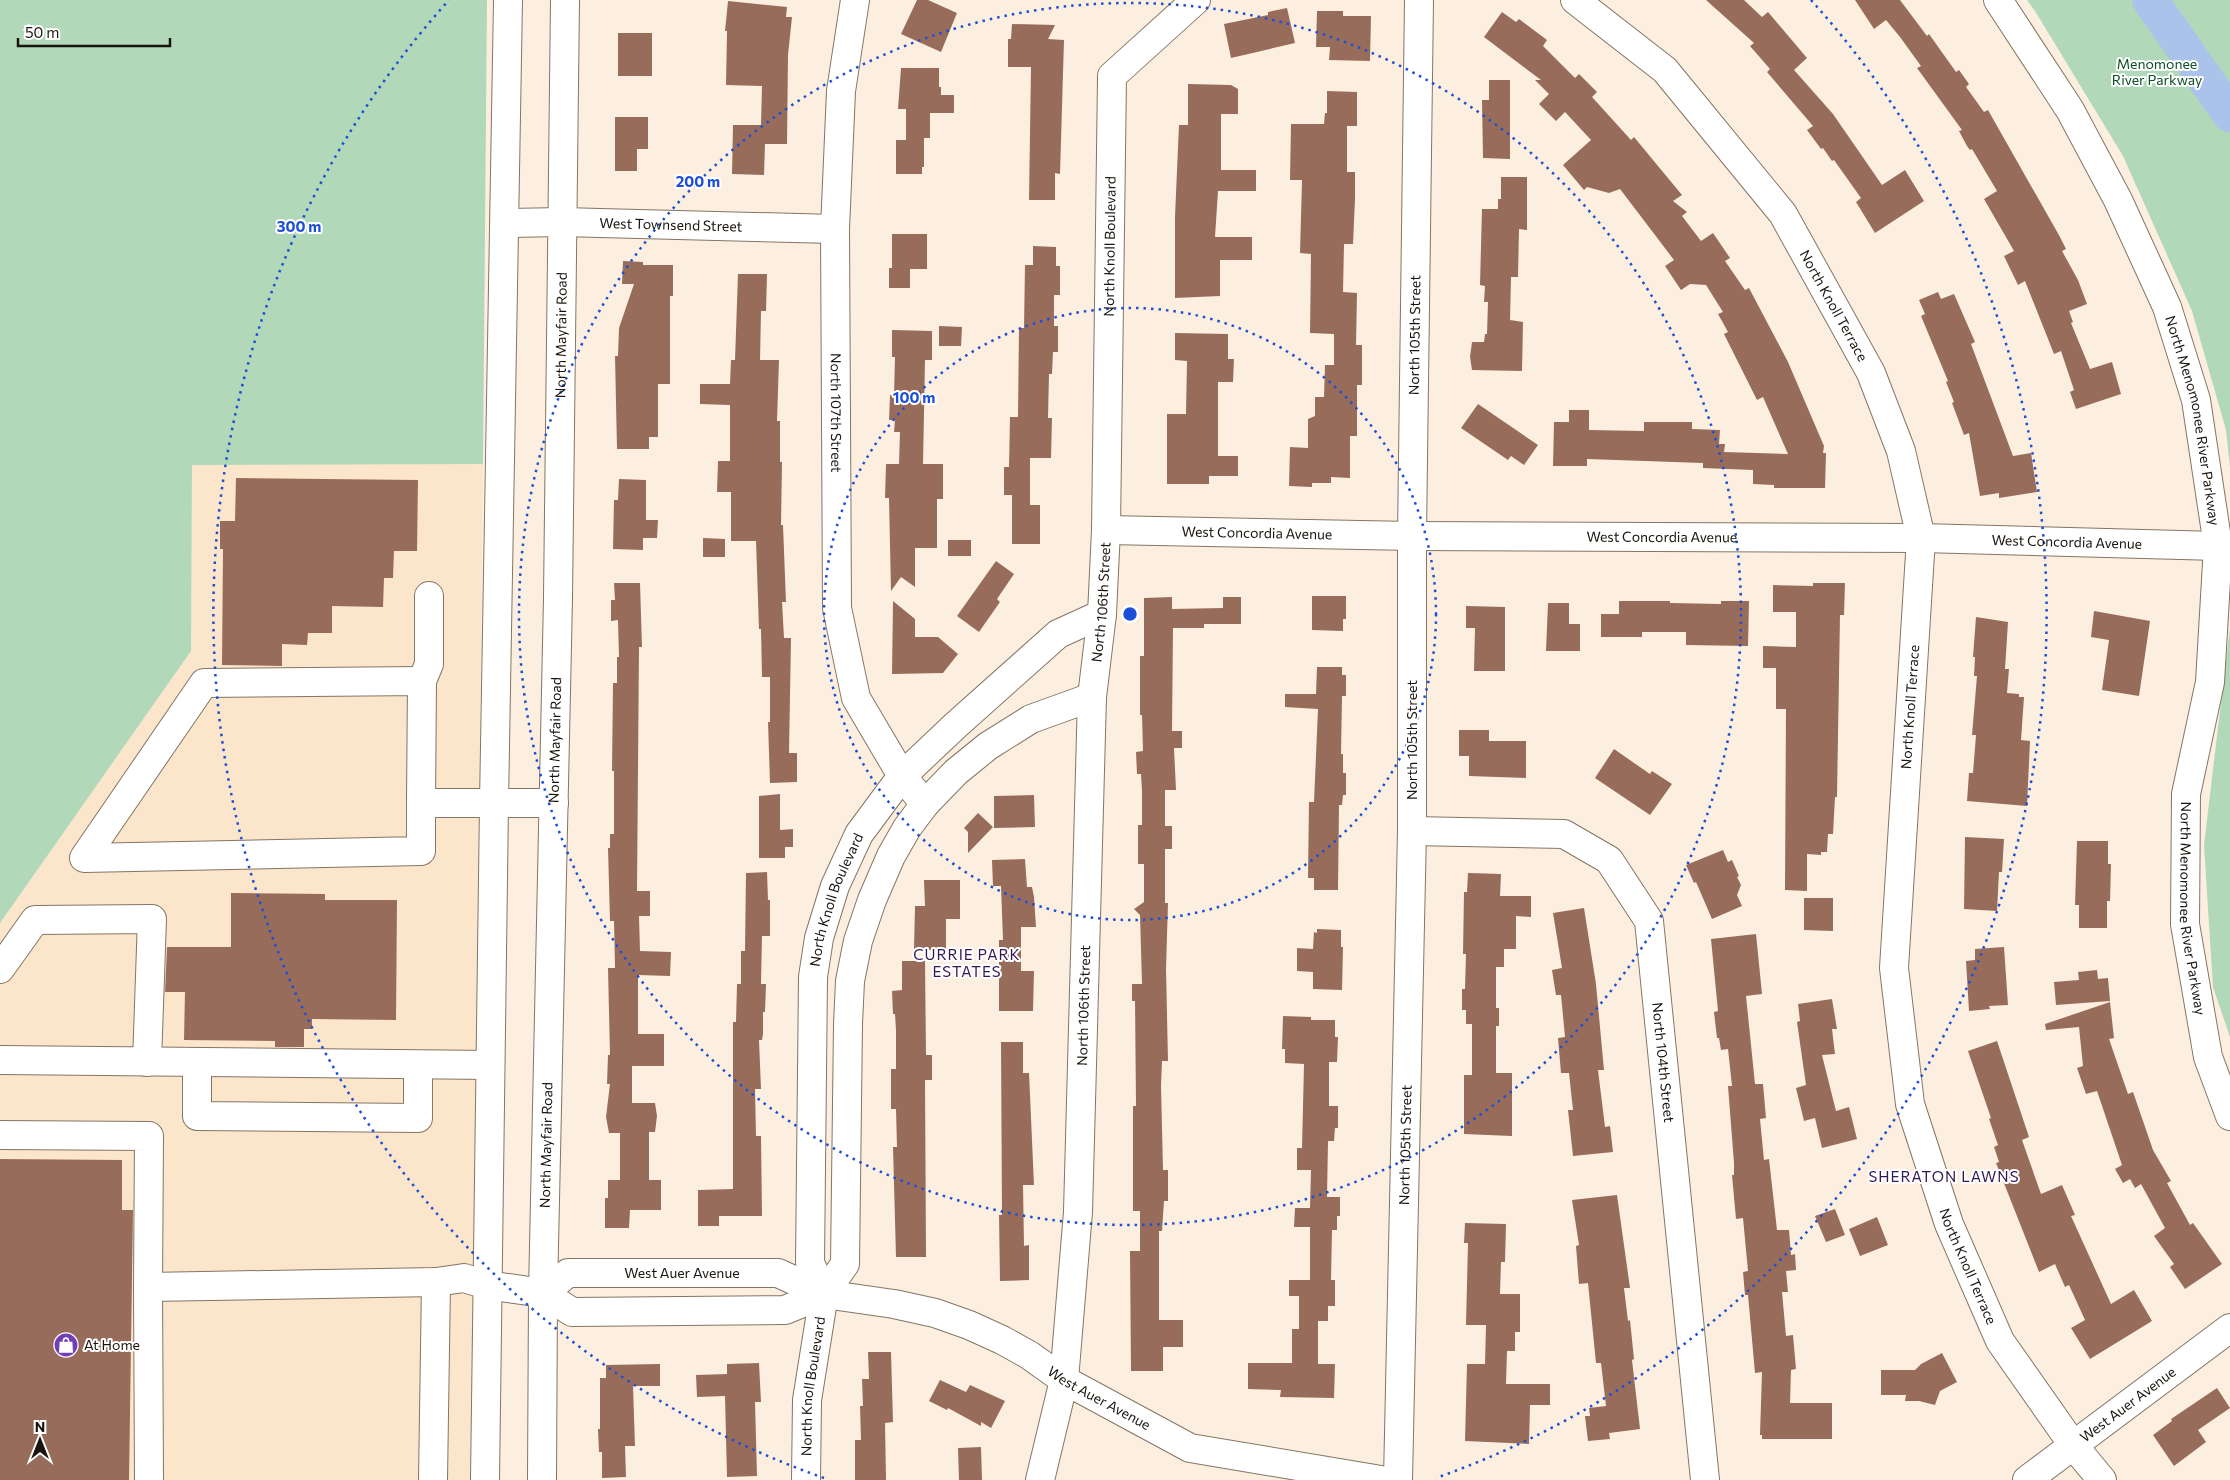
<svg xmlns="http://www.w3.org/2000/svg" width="2230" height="1480" font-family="Commissioner,sans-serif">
	<rect width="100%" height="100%" fill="#fdefdf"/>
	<path fill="#fbe5cb" d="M192,464H483L471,1480H0V923L191,651Z"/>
	<path fill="#b0d8b9" d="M0,0H487L483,464L192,465L191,651L0,923Z
		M2027,0H2230V467L2226,430L2192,311L2123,156L2035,11Z
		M2230,627V1037L2213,987L2204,845Z"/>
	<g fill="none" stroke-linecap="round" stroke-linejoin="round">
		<path stroke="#abc2ea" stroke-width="36" d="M2150,0L2230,114"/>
	</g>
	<path fill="#986c5a" d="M917,0H928L957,13L941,52L901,34Z
		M1706,0H1744L1762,17L1768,12L1807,58L1794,70L1833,114L1882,185L1905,170L1924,201L1875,233L1856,202L1861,198L1834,160L1832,161L1823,148L1821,149L1807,130L1813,126L1767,72L1770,69L1750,46L1754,43Z
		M1855,0H1900L1927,36L1929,34L1956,72L1959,70L1969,84L1966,87L1984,112L1988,110L2060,237L2066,249L2062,251L2078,280L2087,304L2069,311L2073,322L2071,323L2090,369L2112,362L2121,394L2076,409L2070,392L2074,390L2061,351L2054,354L2025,281L2018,285L2004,256L2014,251L1984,199L1997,191L1972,149L1970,150L1967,146L1959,131L1962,130L1917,68L1921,66L1900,37L1886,20L1874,29Z
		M728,1L787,7L786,17H792L788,55L787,144H765L764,175L732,174L733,125H761L762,86L726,85L727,31H725Z
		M1287,8L1295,43L1231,58L1224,24L1268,15V12Z
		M1317,11H1343V16H1371L1370,61L1329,60L1330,47H1316Z
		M1502,12L1516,22L1519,19L1547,40L1543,46L1575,78L1579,74L1597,92L1592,97L1631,140L1634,137L1682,195L1673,201L1687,212L1682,216L1701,241L1713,233L1730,258L1725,261L1745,290L1749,288L1788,362L1824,446L1823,453H1826L1825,488H1774V485L1753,484V470L1703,468V463L1587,459V466H1553L1554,422H1569V410H1589V430L1644,431V422H1692V429L1720,430L1719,444H1725L1724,452L1788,454L1763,397L1757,400L1724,334L1728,332L1718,314L1723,312L1706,285L1690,284L1681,290L1665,266L1674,260L1620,189L1609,193L1587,187L1584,190L1563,165L1591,140L1565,112L1556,121L1539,104L1549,94L1535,80H1541L1484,37Z
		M1012,24L1055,25L1048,39L1064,40L1060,174L1055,173V200H1029L1031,67H1008V39H1011Z
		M618,33H652V76H618Z
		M901,68H939V87H941V95H954V113H930V138H924V167H922V174H896V140H906V109H898Z
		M1489,80H1510V159L1483,158L1482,100H1489Z
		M1188,84L1231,85L1238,89V114H1221V170H1256V191H1218L1215,237H1252V260H1220V296L1175,298V216L1179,125H1188Z
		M1327,91L1357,92V126H1347V172H1355V199L1353,244H1344L1343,292L1357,293L1356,345H1362V385H1357V436H1350V478L1331,477V483H1312V487L1289,486L1290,447L1308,448V419L1315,416V397H1324L1325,365H1334V334L1310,333L1311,254L1300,253L1302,180H1290L1291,124H1324L1325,113H1327Z
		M615,117H648V149H637V171H615Z
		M1501,177H1527V230L1519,229L1518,277H1511L1510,320L1523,322L1522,371L1472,370L1470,357L1472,342H1484L1485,334H1487L1488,302H1484L1485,286L1480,285L1482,209H1498V199H1501Z
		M892,234H927V269H910V288H889V268H892Z
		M1033,246L1056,247V266H1060V295H1054V326H1058V352H1053L1052,374H1049L1048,418H1052L1051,458H1030V505H1040V544H1012V495H1004V467H1009L1010,417H1018L1019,328H1024L1025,265H1033Z
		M623,261L643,262V265H673V296H670V384H658V437H649V449H617L615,356H618L619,328L634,284H622Z
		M738,274H767L766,311H761L760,360H779L777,421H780V462H782L781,525H783L786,602H782L784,638H791L789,753H797V782L770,783L768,722H770V677H762L761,629H759L756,541H731V492H717L718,461H730V405L700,404V384H730L731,360H735Z
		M1938,292L1941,299L1954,294L1975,342L1971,344L2013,456L2031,453L2037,492L1999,498V493L1980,496L1969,433L1964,435L1952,403L1954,402L1946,382L1948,381L1921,316L1925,314L1919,300Z
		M939,326L962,327L961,346H939Z
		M892,330L932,331V360H925L923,464H943V499H937V548H915V587L901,577L891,591L889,498H885L886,464H899L900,432H894L895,420H889L890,395H894L895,357H892Z
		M1175,333L1228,334V359H1234L1233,382H1218V456H1238V476H1209V484H1167V414H1186L1187,361L1175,360Z
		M1478,404L1538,445L1524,465L1511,456L1508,460L1461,428Z
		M236,478L418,480L417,551H394L393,578H384L383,607L332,606V633H308L307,645L282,644V666L222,665L223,549H220V521H235Z
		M619,479L646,480V520H658L657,538H643V550L613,549L614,500H618Z
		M703,538L725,539V557H703Z
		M948,540H971V556H948Z
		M996,561L1014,574L997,599L1000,602L979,632L957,616Z
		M614,583H640L642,647H639L637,891H650V916H639L640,951L671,952L670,976L638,975V1034H664V1066H632V1103H655L657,1116L655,1132H649V1180H661V1210H630L629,1228H605V1198H608V1180H620V1133H609L606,1117L610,1084H607L608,1055H610L608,968H615L614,921H610L608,848H610V834H614V771H612L613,683H617V657H619L618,620L611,621V600H615Z
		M1813,583H1845L1844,615H1840L1837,797H1835L1833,834H1828L1827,852H1821V855L1807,854V891L1785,890L1786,709H1776V668H1763V646L1796,647V612H1773V585L1813,586Z
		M1312,596H1346V619H1343V631L1312,630Z
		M1172,597V609L1223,608V597H1241V624H1204V628H1173L1172,731H1182V748H1174L1176,790H1165V826H1172V849H1165V903H1168L1166,969L1168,1061H1162L1161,1086L1163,1170H1168V1201H1164L1162,1231H1159V1320H1183V1347H1163V1371H1131L1130,1251H1140V1211H1133V1106H1136L1135,1001H1132V984H1142L1140,915L1134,909L1144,902V864H1138V825H1142V791L1141,774H1137L1136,752L1143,751L1142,715H1140V656H1144V598Z
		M893,601L915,619V637H938L958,654L943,673L892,674Z
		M1619,601H1670V603L1721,604V601H1749L1748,646L1686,645V632H1642V637H1601V614H1619Z
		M1548,603H1569V624H1580V651H1546Z
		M1466,606L1505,607V671H1474L1475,628H1466Z
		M2094,611L2150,621L2139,696L2102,690L2109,640L2091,637Z
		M1976,617L2008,622L2005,669H2009L2007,693L2019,694V697H2024L2021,740L2030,741L2027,806L1967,801L1969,773H1973L1976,735H1972L1977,676H1974L1975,657H1973Z
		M1317,667H1342V675H1346V696H1342L1341,754H1343V773H1346V795H1343L1342,805H1339L1338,890H1314V878H1308L1309,802H1314L1318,709L1285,707V694H1316Z
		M1459,730H1489V741H1526V778L1469,776V756H1459Z
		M1614,749L1650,774L1652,771L1672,784L1650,815L1595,778Z
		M780,794V830L793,829V847H785V858H759V796Z
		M1034,795L1035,827L994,828V796Z
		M978,813L993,827L968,853V832L964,828Z
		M1965,837L2004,839L2002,872H1999L1997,911L1964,909Z
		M2077,841H2108V864H2111L2110,901H2107V928H2079V905H2075Z
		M1723,850L1728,862L1732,860L1739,876L1737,877L1741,885L1737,895L1742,906L1712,919L1696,882L1694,883L1686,865Z
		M1025,859L1027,887H1032L1034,897L1036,927H1021V971H1034L1033,1011H999V940H1003L1001,886H993L992,860Z
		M767,872L768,900H770V936H762L761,984H766L765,1012H763V1034L762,1040H759L761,1089H755L756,1136H761L762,1216H719V1226H698V1190L733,1189V1022H736L737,984H741V951H745L746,873Z
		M1468,873L1501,874L1500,896H1531V917L1516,916V949H1504V967H1496V1008H1499V1026H1496V1073H1512V1136L1464,1134V1075H1472V1024H1466V1010H1462V989H1465L1466,954H1463L1464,892H1467Z
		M924,880H960V919H946V950H914L915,906H925Z
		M231,893L325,894V900H397L396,1020L312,1019V1029H304V1047H275V1041L184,1040L185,992H165L167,947H231Z
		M1804,898H1833V931L1804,930Z
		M1584,908L1596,984L1604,1070H1598L1605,1127L1610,1126L1613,1152L1573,1156L1568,1110H1573L1569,1073H1561L1558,1038L1565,1037L1561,995H1556L1552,970L1562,968L1553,913Z
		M1317,929L1341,930V947H1343L1342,990L1313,989V972L1297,971V948L1313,949L1314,932L1317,933Z
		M1756,934L1762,994L1746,996L1755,1084H1763L1766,1118L1760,1119L1764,1160L1769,1159L1777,1230H1789L1791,1255L1795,1254L1796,1270L1786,1271L1788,1292H1782L1786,1336L1793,1335L1796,1369L1791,1370L1790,1403H1832V1439H1762V1435H1760L1762,1372L1755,1373L1748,1295H1745L1743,1272L1748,1271L1743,1218L1736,1219L1732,1175H1734V1163L1728,1086H1732L1728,1049L1721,1050L1719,1038H1717L1714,1012L1718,1011L1711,939Z
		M2004,947L2008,1005L1989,1006L1990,1009L1969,1011L1966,961L1975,960V949Z
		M902,961H925L926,1055H932V1080H925L926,1257H896L893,1147H897L896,1109H891V1069H896V1030L895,1014H893L892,991L902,990Z
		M2097,970L2098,979L2108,978L2110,1001L2056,1005L2054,982L2079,980L2078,972Z
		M1832,999L1837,1029H1832L1835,1054L1822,1055L1836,1111L1849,1107L1857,1139L1822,1148L1815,1118L1804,1121L1796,1088L1806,1085L1797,1022L1800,1021L1798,1004Z
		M2110,1002L2114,1038L2109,1039L2128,1094L2133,1092L2153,1150L2171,1181L2167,1183L2190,1225L2193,1223L2222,1264L2185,1289L2170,1267L2174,1264L2154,1236L2165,1228L2141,1184L2135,1188L2130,1179L2123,1183L2115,1169L2122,1165L2097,1091L2086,1094L2077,1068L2083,1066L2079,1027L2046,1030L2045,1024Z
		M1283,1016L1311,1017V1020H1335V1037H1338L1337,1062H1329V1106H1338V1128H1335L1334,1141H1328L1327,1197H1340V1216H1337V1230H1332L1331,1280H1335V1306H1328V1321H1318V1364H1335L1334,1398L1280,1397L1281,1390L1248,1389V1363H1292V1329H1299V1296H1289V1280H1310V1227H1294L1295,1208H1310L1311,1170H1297V1148H1302L1304,1064L1285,1063V1049H1282Z
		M1997,1041L2029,1137L2022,1140L2041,1194L2062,1185L2075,1215L2071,1216L2111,1304L2134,1290L2152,1321L2090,1359L2071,1328L2085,1320L2069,1285L2065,1287L2055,1264L2039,1272L1996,1163L1999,1162L1994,1147L1998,1145L1989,1119L1991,1118L1968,1051Z
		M1001,1042H1023V1073H1029L1034,1185H1023L1024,1246L1029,1245V1280L1000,1281L999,1215H1002Z
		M0,1159L122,1160V1210H133L129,1480H0Z
		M1617,1195L1630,1288H1624L1628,1321L1630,1320L1634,1359L1632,1360L1640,1429L1609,1433L1610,1439L1588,1441L1585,1416H1590L1589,1408L1606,1406L1601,1363H1596L1588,1283L1579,1284L1576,1246L1579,1245L1572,1200Z
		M1835,1209L1845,1235L1826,1242L1815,1216Z
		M1877,1217L1888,1245L1860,1256L1849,1229Z
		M1465,1223L1506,1224L1505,1262H1501L1500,1294H1520V1332H1515V1351H1507L1506,1384H1550V1405H1530L1529,1444L1465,1441L1467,1364H1485L1486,1325H1466L1468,1243H1464Z
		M868,1352H891L893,1422L885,1423L886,1480H855V1440H861L860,1406H863L862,1379H869Z
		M1942,1353L1957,1382L1940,1391L1935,1405L1919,1401H1905L1906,1395H1881V1370H1915L1921,1364Z
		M759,1363L761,1402H755L757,1476L727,1477L725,1396L697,1397L696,1375L727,1374V1364Z
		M660,1364V1386H633L635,1446H625L626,1477L602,1478V1452H599L598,1429H600V1378H606V1365Z
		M940,1380L966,1392L970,1385L1005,1401L991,1428L981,1422V1426L948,1408L947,1410L929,1401Z
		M2217,1388L2230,1408L2198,1430L2206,1442L2174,1466L2153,1435L2172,1421L2171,1419Z
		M981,1447L982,1480H959L958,1448Z"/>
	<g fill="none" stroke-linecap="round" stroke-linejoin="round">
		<defs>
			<g id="minor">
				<path id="s1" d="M855,0L841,91L835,229L837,608L856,698L902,776L925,804"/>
				<path id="s2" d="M1575,0L1665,70L1783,214L1871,373L1901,451L1921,538L1894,968L1910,1104L1949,1224L2000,1341L2073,1445L2102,1480"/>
				<path id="s3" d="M1998,0L2070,110L2118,200L2167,307L2196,400L2218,546L2210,682L2186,794L2185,924L2208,1057L2230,1116"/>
				<path id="s4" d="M506,223L562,222L835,229"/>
				<path id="s5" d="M1106,530L1412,536L1921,538L2218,546"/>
				<path d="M422,681L429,664V596"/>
				<path d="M421,803L422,681L204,683L84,858L421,851V803H554"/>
				<path id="s6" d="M1412,831L1564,834L1609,860L1649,921L1705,1480"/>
				<path d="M0,969L35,920L152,919L147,1062"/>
				<path d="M0,1060L490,1065"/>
				<path d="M197,1063V1116L418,1118V1065"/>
				<path d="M0,1135L149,1136L148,1287L436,1282L464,1278L487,1285L543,1293L572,1312L785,1310L824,1294"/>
				<path d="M148,1287L149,1480"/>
				<path id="s7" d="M543,1293L568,1273H778L824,1294L894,1304L935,1313L969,1325L1002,1340L1029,1355L1064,1380L1190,1448L1381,1480"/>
				<path id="s8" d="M824,1294L810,1263L813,977L819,938L835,886L859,834L902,776L956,725L1058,634L1102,614"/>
				<path d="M433,1480L436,1282"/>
				<path id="s9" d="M806,1480L807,1400L824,1294L845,1264L848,1024L850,981L858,941L872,900L891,856L907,828L925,804L956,772L988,746L1031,719L1092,697"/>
				<path id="s10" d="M1040,1480L1064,1380L1078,1212L1092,697L1102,614L1106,530L1112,76L1196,0"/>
				<path id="s11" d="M1398,1480L1412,831V536L1419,0"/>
				<path id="s12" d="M2027,1480L2230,1328"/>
			</g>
			<g id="major">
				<path d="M485,1480L494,803L508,0"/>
				<path id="s13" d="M542,1480L543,1293L558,598L565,0"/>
			</g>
		</defs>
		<use href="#minor" stroke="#847564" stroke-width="30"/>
		<use href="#major" stroke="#847564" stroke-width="30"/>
		<use href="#minor" stroke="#fff" stroke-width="28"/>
		<use href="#major" stroke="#fff" stroke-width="28"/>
	</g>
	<g fill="none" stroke="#1d4ed8" stroke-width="2.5" stroke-dasharray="2.5 5">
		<circle cx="1130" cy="614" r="306"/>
		<circle cx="1130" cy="614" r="611"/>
		<path d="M824 1478A917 917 0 0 1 449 0M1811 0A917 917 0 0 1 1436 1478"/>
	</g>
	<defs>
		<symbol id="shop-disc" viewBox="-11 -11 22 22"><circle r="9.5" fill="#723fb7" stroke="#fff"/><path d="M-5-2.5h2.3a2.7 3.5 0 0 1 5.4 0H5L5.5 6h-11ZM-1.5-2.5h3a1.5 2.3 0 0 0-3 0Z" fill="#fff"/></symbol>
	</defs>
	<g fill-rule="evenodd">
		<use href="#shop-disc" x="52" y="1331" width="28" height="28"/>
	</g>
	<g text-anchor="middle" stroke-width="4" stroke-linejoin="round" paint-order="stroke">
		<g font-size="14" fill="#0a4d25" stroke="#fff">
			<text x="2157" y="69">Menomonee<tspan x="2157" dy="16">River Parkway</tspan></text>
		</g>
		<g font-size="14" fill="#19140d" stroke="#fff">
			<text dy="5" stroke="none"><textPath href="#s4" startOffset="165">West Townsend Street</textPath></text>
			<text dy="5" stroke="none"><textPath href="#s10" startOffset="1238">North Knoll Boulevard</textPath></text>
			<text dy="5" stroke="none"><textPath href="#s2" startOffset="405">North Knoll Terrace</textPath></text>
			<text dy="5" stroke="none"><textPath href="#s13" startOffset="1145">North Mayfair Road</textPath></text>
			<text dy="5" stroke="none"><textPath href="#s11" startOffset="1145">North 105th Street</textPath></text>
			<text dy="5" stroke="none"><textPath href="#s1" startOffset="414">North 107th Street</textPath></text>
			<text dy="5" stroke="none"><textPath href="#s3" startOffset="468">North Menomonee River Parkway</textPath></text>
			<text dy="5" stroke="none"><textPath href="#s5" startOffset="151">West Concordia Avenue</textPath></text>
			<text dy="5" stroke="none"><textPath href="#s5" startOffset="556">West Concordia Avenue</textPath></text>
			<text dy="5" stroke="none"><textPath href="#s5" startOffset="961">West Concordia Avenue</textPath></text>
			<text dy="5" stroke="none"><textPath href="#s10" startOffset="882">North 106th Street</textPath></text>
			<text transform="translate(1910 707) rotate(-86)" y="5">North Knoll Terrace</text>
			<text dy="5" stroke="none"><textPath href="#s13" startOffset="740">North Mayfair Road</textPath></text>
			<text transform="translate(1412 740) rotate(-90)" y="5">North 105th Street</text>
			<text dy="5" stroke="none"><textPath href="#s8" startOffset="401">North Knoll Boulevard</textPath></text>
			<text dy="5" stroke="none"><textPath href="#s3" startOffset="962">North Menomonee River Parkway</textPath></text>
			<text dy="5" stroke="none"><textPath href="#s10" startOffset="478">North 106th Street</textPath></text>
			<text dy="5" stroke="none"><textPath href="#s6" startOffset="419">North 104th Street</textPath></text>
			<text dy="5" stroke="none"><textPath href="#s13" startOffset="335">North Mayfair Road</textPath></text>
			<text dy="5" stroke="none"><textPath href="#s11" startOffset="335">North 105th Street</textPath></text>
			<text dy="5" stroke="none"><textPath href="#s2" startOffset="1395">North Knoll Terrace</textPath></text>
			<text dy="5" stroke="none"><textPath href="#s7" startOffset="146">West Auer Avenue</textPath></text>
			<text dy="5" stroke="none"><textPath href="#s9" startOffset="94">North Knoll Boulevard</textPath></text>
			<text dy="5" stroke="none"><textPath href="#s7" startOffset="591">West Auer Avenue</textPath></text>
			<text dy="5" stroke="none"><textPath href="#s12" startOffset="126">West Auer Avenue</textPath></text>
		</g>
		<g font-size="14" fill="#19140d" stroke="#fff" text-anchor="start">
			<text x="84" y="1350">At Home</text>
		</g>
		<g font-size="15" letter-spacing="1" fill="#311953" stroke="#fff">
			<text x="967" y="960">CURRIE PARK<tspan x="967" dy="17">ESTATES</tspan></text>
			<text x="1944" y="1182">SHERATON LAWNS</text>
		</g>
	</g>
	<circle cx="1130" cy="614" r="8" fill="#1d4ed8" stroke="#fff" stroke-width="2.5"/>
	<g font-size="15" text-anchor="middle" font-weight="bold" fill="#1d4ed8" stroke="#fff" stroke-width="4" stroke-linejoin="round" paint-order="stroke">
		<text x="698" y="187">200 m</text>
		<text x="299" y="232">300 m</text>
		<text x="914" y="403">100 m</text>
	</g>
	<g transform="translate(40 1440)" stroke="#ffffff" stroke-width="4" paint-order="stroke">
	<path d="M0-4L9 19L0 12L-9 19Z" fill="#19140d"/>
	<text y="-8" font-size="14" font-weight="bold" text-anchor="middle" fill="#19140d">N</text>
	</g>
	<path d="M18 38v8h152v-8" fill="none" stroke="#19140d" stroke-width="2.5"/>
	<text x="25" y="38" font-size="15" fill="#19140d" stroke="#ffffff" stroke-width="4" paint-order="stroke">50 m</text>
</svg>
